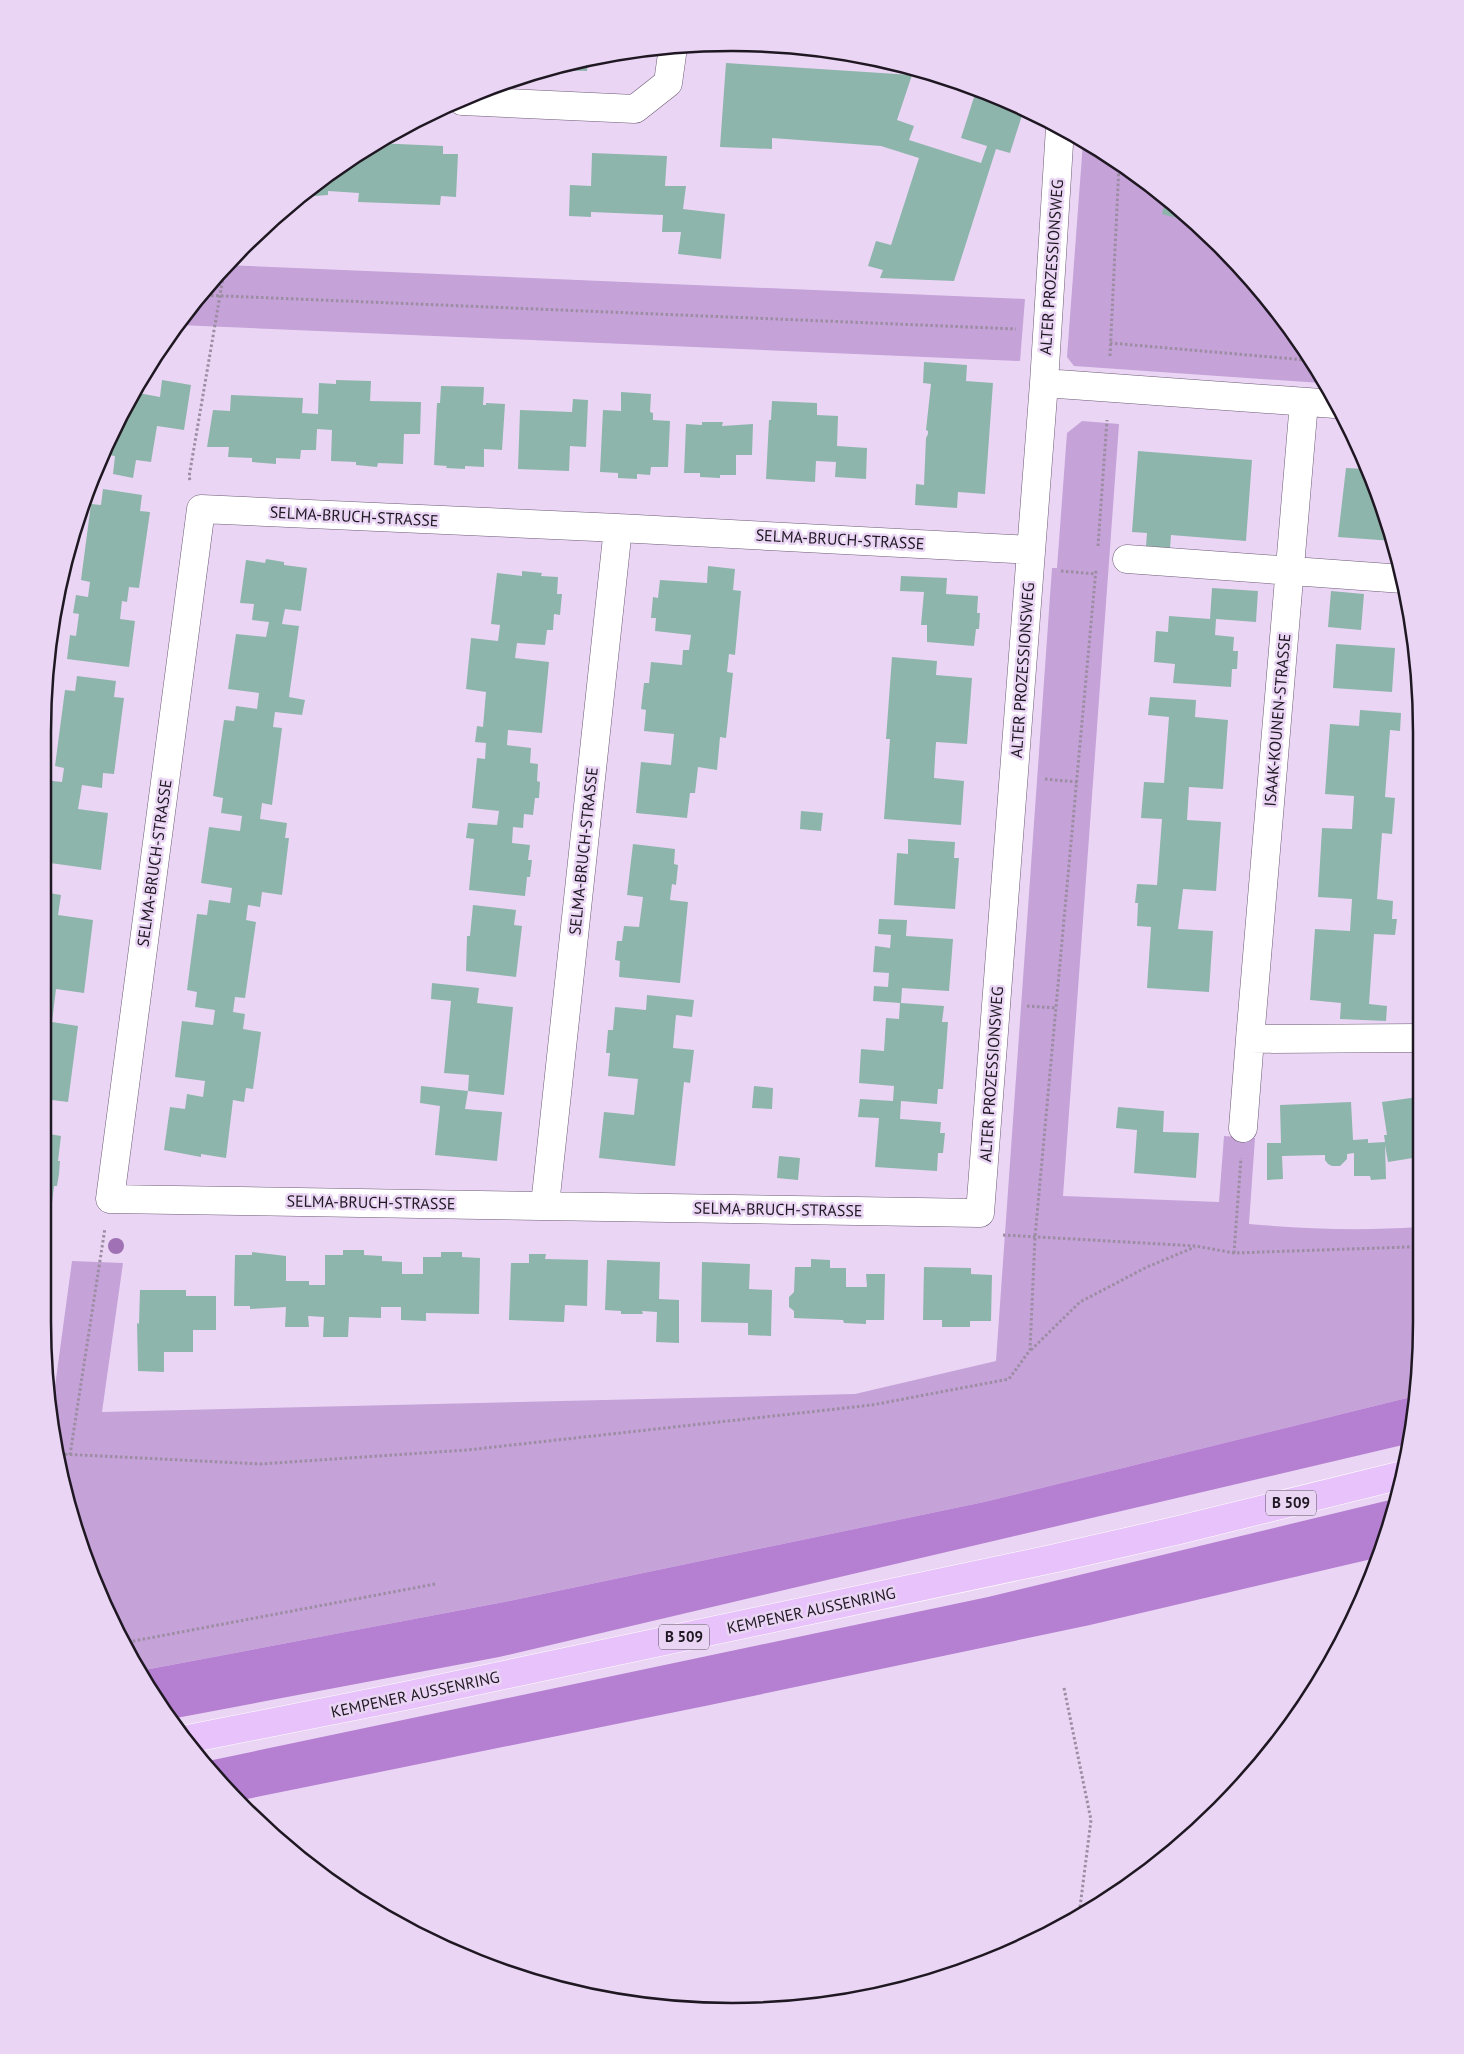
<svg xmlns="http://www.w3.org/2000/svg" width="1464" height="2054" font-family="'PT Sans',sans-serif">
	<rect width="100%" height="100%" fill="#ead6f4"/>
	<path fill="#c5a2d8" d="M1083,142L1152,185L1251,278L1321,383L1074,366L1067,357Z
		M226,265L1025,299L1020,361L179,325L213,278Z
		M1082,421L1119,424L1063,1196L1219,1202L1224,1136L1255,1138L1249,1224C1306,1229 1362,1231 1419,1227L1420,1367L1415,1396L984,1502L504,1602L139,1671L113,1627L66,1501L53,1401L72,1261L123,1263L102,1412L855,1394L996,1361L1052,568H1057L1067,433Z"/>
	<path fill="#b680d2" d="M1415,1396L1407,1444L499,1657L171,1719L159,1705L139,1671L504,1602L984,1502Z
		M1398,1498L1376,1558L1090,1625L710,1705L242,1800L208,1761L988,1597Z"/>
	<path fill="#8eb5ab" d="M588,61L587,71L554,70V69Z
		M726,63L912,75L897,120L914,126L909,140L981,163L987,146L961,138L976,91L1024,109L1010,153L996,149L954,281L880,278L883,270L868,266L876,241L891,245L919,158L881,146L772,138V149L720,147Z
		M376,143L443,146V154H458L456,197L441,196L440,205L358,202L359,193L328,191V195L301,197Z
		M592,153L667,156L665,186H686L683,209L725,214L721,259L678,254L681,232H662L663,215L591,212V217L569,216L570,185L591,186Z
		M1169,201L1192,222L1162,214L1164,206L1167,208Z
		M924,362L967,365L966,381L993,383L985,494L958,492L957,508L915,505L916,484L924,485L926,438L928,434V431L926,430L931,384L923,383Z
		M162,380L191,385L184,430L157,426L151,462L136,460L133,478L113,474L115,456L102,454L133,392L160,397Z
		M336,380L371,381L370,401L421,402L420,434H404L403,464L378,463L377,467L356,465V462L331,461L332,430L317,429L316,450H301L300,459L276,458V464L252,462V458L228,457L229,447H207L213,410L230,411L231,395L303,398L302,413L318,414L319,383L336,384Z
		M441,386L484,387L483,405H486V403L505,404L502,450L484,449V467L465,466V469L446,468L447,466L434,465L437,403H440Z
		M621,392L651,394L650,412L653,413V420L670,421L668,467H651L650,475L637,474V479L618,478V473L600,472L603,410L621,411Z
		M573,399L588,400L586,447L570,446L569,471L518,469L520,410L572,412Z
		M772,401L817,403V415L838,416L837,446L867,448L866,479L835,477L836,462L816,461L815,482L766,479L769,420H771Z
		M702,422H723L722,426L753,424L752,455H736V475H720V478L700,477V473H684L686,424L702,425Z
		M1138,451L1252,460L1246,541L1171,535L1170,548L1146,546L1147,533L1132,532Z
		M1346,468L1366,469L1393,541L1338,537Z
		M103,489L142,495L140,511L150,512L139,588L129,587L127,602L122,601L120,619L135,621L129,667L67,659L70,635L76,636L79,614L73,613L76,595L88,597L90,582L81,580L91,504L101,505Z
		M266,559L284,562V565L307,568L301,611L285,609L282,624L299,626L289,697L305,700L302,715L275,712L273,727L282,728L272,805L262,803L260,819L287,823L285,838H289L282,895L262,892L260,907L248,905L246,920L256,922L245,998L235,997L233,1012L245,1014L243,1029L261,1032L253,1089L246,1088L244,1102L233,1100L226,1158L201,1154V1157L164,1150L170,1107L185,1109L187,1094L203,1097L205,1081L175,1077L182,1021L213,1025L215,1010L195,1007L197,992L187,990L197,914L207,915L209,900L230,903L232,888L201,883L209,827L240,831L242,816L221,813L223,798L213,796L224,720L234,721L236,706L257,709L259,693L228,689L236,634L266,637L269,622L252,620L254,604L240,603L246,560L265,563Z
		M708,566L735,569L733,590L741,591L735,655L729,654L727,672L733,673L726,738L720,737L717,770L698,767L695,793H690L687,818L636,813L641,762L671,765L674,734L644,731L646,710L641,709L644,683H649L651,662L682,665L683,650H689L691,635L655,631L656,618H651L653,597L658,598L660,580L707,583Z
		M522,571L542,573L541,576L558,577L557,594H562L560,615L554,614L553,630H547L545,645L517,643L515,658L549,662L542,733L508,730L507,745L531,748L530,763L538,764L537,781L540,782L539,798H535L533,815L524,814L523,828L513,827L512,843L530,845L528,860H532L530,877H527L525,896L469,890L474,839L466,838L468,823L497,825L499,811L472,808L477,758L485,759L486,743L475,742L477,726L483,727L486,692L466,689L471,638L498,641L500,625L491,624L497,573L522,576Z
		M901,576L947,578L946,594L978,596L977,613H980L979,629H976L974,646L927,642V625H921L924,592L900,591Z
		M1212,588L1258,591L1256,622L1216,619L1215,635L1234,637L1233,651H1238L1237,669H1232L1231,687L1173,683L1175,664L1154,662L1156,631L1168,632L1169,616L1210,619Z
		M1331,591L1364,594L1361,630L1328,627Z
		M1336,644L1395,648L1392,692L1333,688Z
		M892,657L937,661L936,675L972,678L967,744L936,742L935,758L934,778L964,781L961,825L884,819L890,739H886Z
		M77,676L116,681L114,697L124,698L114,774L103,773L102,788L82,785L78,809L108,813L101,870L43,862V848L49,804H43V780L62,782L64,768L55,766L65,690L75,691Z
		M1150,697L1196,700L1195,717L1228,720L1223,789L1189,787L1187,820L1221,822L1216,891L1183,889L1178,929L1213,931L1209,992L1147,988L1151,927L1137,926L1138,903H1135L1137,884L1157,885L1162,819L1141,818L1144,782L1164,783L1169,717L1148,715Z
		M1360,710L1401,713L1400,731L1390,730L1385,797L1395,798L1392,834L1382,833L1377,899L1393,901L1392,919H1397L1395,935L1374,934L1369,1004L1387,1006L1386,1021L1340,1019L1341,1003L1310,1000L1315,929L1350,931L1352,899L1318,897L1322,828L1352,829L1354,796L1325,794L1330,724L1359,726Z
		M801,811L823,813L821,831L800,829Z
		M908,839L955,842L954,858H959L955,909L894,905L897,853L908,854Z
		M633,844L675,849L674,864L678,865L676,885L672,884L670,900L688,902L680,983L619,977L620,961L615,960L617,941H622L624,926L639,927L643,897L627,895Z
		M43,892L61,895L58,915L93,920L84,993L56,989L52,1022L78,1026L68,1102L52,1100L49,1117L43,1116Z
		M473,905L516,910L514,925L522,926L516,977L466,971L467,936H470Z
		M879,919L907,920L906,936L953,939L949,991L902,988L901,1003L944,1006L942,1022H948L943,1089H938L937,1104L901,1101L900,1119L941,1122L940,1133H945L943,1153H938L937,1171L875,1167L879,1118L858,1117L860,1099L893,1101L894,1086L859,1083L861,1049L884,1051L886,1018L899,1019L900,1003L873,1001L874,986L888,987L889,973L873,972L875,946L890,948L891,935L878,934Z
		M432,983L479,988L477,1003L513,1007L504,1095L468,1091L469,1075L444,1073L451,1001L431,999Z
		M647,995L694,1000L692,1017L676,1015L673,1048L694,1050L690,1083L684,1082L675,1166L599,1158L604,1112L634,1115L638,1079L608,1076L610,1053H606L608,1030H613L615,1007L646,1010Z
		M421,1086L468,1091L465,1109L502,1112L497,1161L435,1155L440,1106L420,1103Z
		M754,1086L773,1088L772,1109L752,1108Z
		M1418,1097L1419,1157L1388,1162L1385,1145L1386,1179L1371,1180L1370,1176H1354V1153L1347,1154V1159L1340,1166H1332L1328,1164L1325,1160V1155L1282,1156L1283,1179L1267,1180V1143H1281L1280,1105L1351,1102L1353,1140L1368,1139V1143L1385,1142L1384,1135H1387L1382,1102Z
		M1118,1107L1164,1111L1163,1132L1199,1133L1196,1178L1134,1173L1137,1130L1116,1128Z
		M43,1133L61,1136L58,1161H60L59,1174L57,1186H54L51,1212L43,1210Z
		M779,1156L800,1158L798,1180L777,1178Z
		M343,1250H364V1255L382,1256V1261L402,1262V1274H423V1257H441V1252H462V1257L480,1258L479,1314L426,1313V1321L401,1320V1307H381V1318L349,1317L348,1337H323L324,1317L308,1316L309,1327H285L286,1307L250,1309V1306H234L235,1255H252V1252L286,1256V1281H309V1285H325V1255H343Z
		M529,1254H546L545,1259L588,1260L587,1306L565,1305L564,1322L509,1320L511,1263H529Z
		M811,1259L830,1260V1268H846V1287H867L866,1274H885L884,1320H866V1324L844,1323L843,1320L794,1318V1311L789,1307V1297L794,1292L795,1267H811Z
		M607,1260L660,1262L659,1299L679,1300V1343L656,1342L657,1312L642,1311L643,1314H621V1311L605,1310Z
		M43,1262H46L44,1279H43Z
		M702,1262L750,1264L749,1289L772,1290L771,1336L748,1335V1323L701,1322Z
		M924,1267L971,1268V1274L992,1275L991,1321H970V1327H942V1320H923Z
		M140,1290H186V1296H216V1330H193V1352H164V1372L138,1371L137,1323L139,1324Z"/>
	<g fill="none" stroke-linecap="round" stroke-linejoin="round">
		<defs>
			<path id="minor" d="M462,101L635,109L668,83L673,47
				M1044,383L1335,404
				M1304,402L1250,1039L1418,1038
				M1031,550L618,528L201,509L110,1199L980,1213L1044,383L1060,128
				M1127,559L1403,579
				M1243,1128L1250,1039
				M545,1205L618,528"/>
			<path id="major" d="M188,1739L405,1696L1056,1558L1179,1530L1402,1475"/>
		</defs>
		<use href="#minor" stroke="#6c5b75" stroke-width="29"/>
		<use href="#major" stroke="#fff" stroke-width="29"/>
		<path stroke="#9c8da3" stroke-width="3" stroke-dasharray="2.5 2.5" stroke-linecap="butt" d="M201,295L1016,329
			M1110,343L1306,360
			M1110,356L1119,165
			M190,480L189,477L225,266
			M1098,546L1107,420
			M1061,571L1096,574
			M1045,779L1077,782
			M1027,1006L1057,1008
			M1003,1235L1196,1246L1234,1253L1408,1247L1419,1245
			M1234,1253L1241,1158
			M1031,1350L1080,1302L1147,1267L1195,1247
			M60,1454L260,1464L467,1450L872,1405L1009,1379L1030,1350L1035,1237L1096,569
			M70,1455L105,1228
			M123,1643L435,1584
			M1064,1688L1091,1820L1079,1915"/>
		<use href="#minor" stroke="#fff" stroke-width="28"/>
		<use href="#major" stroke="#e8c2fb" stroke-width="28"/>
	</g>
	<circle fill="#a071b4" cx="116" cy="1246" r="8"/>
	<g text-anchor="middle" stroke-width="5" stroke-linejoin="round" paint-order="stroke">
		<g fill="#ead6f4" stroke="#5c5162" stroke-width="1">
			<rect x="1266" y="1490.5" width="50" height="25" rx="4"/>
			<rect x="659" y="1624.5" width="50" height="25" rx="4"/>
		</g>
		<g font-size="15" font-weight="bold" fill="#1f1823">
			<text x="1291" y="1508">B 509</text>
			<text x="684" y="1642">B 509</text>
		</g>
		<g font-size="16" fill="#1f1823" stroke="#ead6f4">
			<text transform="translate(1051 267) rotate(-86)" y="6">ALTER PROZESSIONSWEG</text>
			<text transform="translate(354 516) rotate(3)" y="6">SELMA-BRUCH-STRASSE</text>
			<text transform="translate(840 539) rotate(3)" y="6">SELMA-BRUCH-STRASSE</text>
			<text transform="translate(1022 670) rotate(-86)" y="6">ALTER PROZESSIONSWEG</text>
			<text transform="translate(1277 720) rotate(-85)" y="6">ISAAK-KOUNEN-STRASSE</text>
			<text transform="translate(583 851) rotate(-84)" y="6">SELMA-BRUCH-STRASSE</text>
			<text transform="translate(154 863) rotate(-82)" y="6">SELMA-BRUCH-STRASSE</text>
			<text transform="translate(991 1074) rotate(-86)" y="6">ALTER PROZESSIONSWEG</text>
			<text transform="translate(371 1202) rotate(1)" y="6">SELMA-BRUCH-STRASSE</text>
			<text transform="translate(778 1209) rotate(1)" y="6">SELMA-BRUCH-STRASSE</text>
			<text transform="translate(811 1610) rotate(-12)" y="6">KEMPENER AUSSENRING</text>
			<text transform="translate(415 1694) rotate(-12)" y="6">KEMPENER AUSSENRING</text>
		</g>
	</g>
	<path d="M0 0H1464V2054H0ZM732 51H732A681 681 0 0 1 1413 732V1322A681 681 0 0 1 732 2003H732A681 681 0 0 1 51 1322V732A681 681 0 0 1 732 51Z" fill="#ead6f4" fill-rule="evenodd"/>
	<path fill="none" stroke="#1f1823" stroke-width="2.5" d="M732 51H732A681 681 0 0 1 1413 732V1322A681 681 0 0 1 732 2003H732A681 681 0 0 1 51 1322V732A681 681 0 0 1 732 51Z"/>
</svg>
